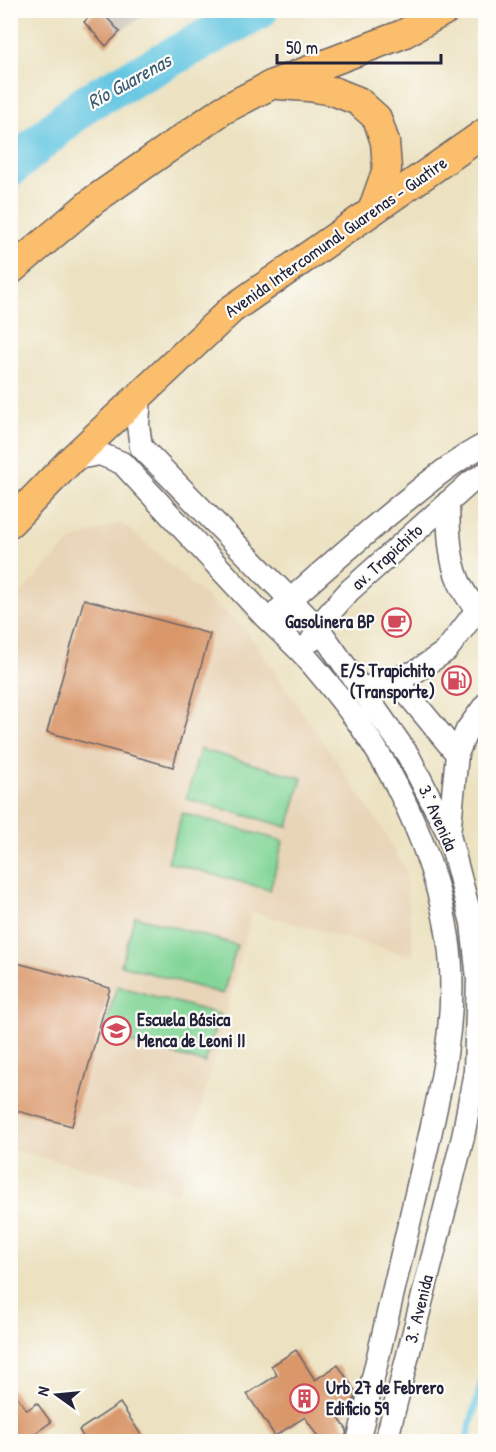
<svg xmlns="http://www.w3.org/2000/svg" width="496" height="1452" font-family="'Patrick Hand',sans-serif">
	<rect width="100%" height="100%" fill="#fdfcf7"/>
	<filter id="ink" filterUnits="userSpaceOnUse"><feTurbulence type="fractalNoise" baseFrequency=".0167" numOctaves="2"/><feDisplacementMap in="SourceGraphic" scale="12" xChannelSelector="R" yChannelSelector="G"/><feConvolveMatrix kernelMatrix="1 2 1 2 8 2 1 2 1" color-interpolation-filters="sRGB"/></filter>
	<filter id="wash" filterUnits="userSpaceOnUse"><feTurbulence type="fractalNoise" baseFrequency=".008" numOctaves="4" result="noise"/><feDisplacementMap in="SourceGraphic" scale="24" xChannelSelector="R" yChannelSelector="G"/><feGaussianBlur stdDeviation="1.35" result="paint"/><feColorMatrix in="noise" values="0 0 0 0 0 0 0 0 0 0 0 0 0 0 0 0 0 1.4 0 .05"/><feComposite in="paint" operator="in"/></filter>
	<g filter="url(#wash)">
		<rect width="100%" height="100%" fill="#ece2c1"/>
		<path fill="#e8d4b7" d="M121,522L249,634L378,822L405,869L414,957L252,912L179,1193L11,1149L10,604L71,541Z"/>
		<path fill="#cbc3b8" d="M100,11H150L120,32Z"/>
		<path fill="#83d698" stroke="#527c6a" stroke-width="1.5" d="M200,749L302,778L288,827L186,799Z
			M182,813L283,841L270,890L168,862Z
			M135,916L237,945L223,994L121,965Z
			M117,986L219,1014L205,1063L103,1035Z"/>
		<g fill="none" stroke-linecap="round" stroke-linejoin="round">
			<path stroke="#64c6e2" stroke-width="7" d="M466,1442L486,1366"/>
			<path stroke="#64c6e2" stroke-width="39" d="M10,168L86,103L259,10"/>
		</g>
		<g id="blocks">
			<path fill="#d9976b" d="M96,10H100L120,32L106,46L84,22Z
				M84,599L210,634L173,767L47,732Z
				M10,961L110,988L72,1126L10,1109Z
				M296,1350L315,1380L338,1365L356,1392L352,1409L339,1418L347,1430L346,1435L335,1442H321L305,1417L275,1436L247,1394L277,1375L271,1366Z
				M10,1387L27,1410L37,1403L51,1422L23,1442H10Z
				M120,1403L146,1442H86L79,1430Z"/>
		</g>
	</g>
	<g filter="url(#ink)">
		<use href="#blocks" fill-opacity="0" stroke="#69656a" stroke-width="1.5"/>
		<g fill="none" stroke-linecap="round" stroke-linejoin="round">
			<defs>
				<path id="minor" d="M140,394L138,425L141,447L319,629L408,755L449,835L472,923L478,979L475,1071L463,1137L386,1442
					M72,459L100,454L122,463C170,514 217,566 265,617C278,630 292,642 305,656C324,678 343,701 360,725C402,785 437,865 448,938C461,1021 435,1113 416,1194C397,1277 377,1359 358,1442
					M448,502C449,546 449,587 486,617
					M279,610C320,573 361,537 404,502C430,481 455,460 486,444
					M312,640L326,617L349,591L471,482L486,473
					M395,679L457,754
					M360,690L415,672L446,651L477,610
					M449,835L457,754L467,730L486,704"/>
				<path id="major" d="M278,85L308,87L333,91L358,101L377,118L385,142L387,169L373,208
					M10,271L94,200L223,110L273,84L403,34L446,10
					M10,523L72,459L232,309L486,132"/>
			</defs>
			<use href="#minor" stroke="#69656a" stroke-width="25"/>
			<use href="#major" stroke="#69656a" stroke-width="31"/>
			<use href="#minor" stroke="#fff" stroke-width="22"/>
			<use href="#major" stroke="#fabe6d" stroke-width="28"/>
		</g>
	</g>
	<defs>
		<symbol id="cafe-ring" viewBox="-11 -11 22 22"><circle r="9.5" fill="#fdfcf7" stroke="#d1495b" stroke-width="1.5"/><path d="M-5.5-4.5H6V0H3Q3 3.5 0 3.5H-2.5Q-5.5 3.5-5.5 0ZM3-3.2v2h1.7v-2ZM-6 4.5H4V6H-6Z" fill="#d1495b"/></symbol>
		<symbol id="fuel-ring" viewBox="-11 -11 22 22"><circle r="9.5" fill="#fdfcf7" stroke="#d1495b" stroke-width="1.5"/><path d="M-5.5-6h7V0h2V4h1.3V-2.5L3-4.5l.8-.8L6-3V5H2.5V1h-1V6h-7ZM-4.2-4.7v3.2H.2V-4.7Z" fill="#d1495b"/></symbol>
		<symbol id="school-ring" viewBox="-11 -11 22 22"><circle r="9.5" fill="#fdfcf7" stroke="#d1495b" stroke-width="1.5"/><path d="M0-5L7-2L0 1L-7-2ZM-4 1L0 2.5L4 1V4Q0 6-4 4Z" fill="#d1495b"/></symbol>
		<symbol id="building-ring" viewBox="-11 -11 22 22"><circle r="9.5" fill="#fdfcf7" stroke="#d1495b" stroke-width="1.5"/><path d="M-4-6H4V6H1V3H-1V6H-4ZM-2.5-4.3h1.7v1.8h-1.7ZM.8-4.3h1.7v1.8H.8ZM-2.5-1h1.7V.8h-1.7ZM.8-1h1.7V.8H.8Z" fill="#d1495b"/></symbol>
	</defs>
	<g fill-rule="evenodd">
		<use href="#cafe-ring" x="380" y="606" width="33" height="33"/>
		<use href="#fuel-ring" x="440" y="664" width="33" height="33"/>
		<use href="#school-ring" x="100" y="1014" width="33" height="33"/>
		<use href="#building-ring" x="288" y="1382" width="33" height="33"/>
	</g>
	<g text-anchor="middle" stroke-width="4.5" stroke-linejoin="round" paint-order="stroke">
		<g font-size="18" fill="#22223b" stroke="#fdfcf7">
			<text transform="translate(336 237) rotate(-35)" y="6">Avenida Intercomunal Guarenas - Guatire</text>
			<text transform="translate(387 557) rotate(-42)" y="6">av. Trapichito</text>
			<text transform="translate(438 818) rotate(66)" y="6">3.° Avenida</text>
			<text transform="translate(419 1309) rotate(-76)" y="6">3.° Avenida</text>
		</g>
		<g font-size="18" font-weight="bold" fill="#22223b" stroke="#fdfcf7" text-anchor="end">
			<text x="375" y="628">Gasolinera BP</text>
			<text x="435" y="677">E/S Trapichito<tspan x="435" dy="21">(Transporte)</tspan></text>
			<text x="137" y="1026" text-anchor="start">Escuela Básica<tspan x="137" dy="21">Menca de Leoni II</tspan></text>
			<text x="326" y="1394" text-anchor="start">Urb 27 de Febrero<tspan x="326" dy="21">Edificio 59</tspan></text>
		</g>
		<g font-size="20" font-style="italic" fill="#395b75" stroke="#fdfcf7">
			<text transform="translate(129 81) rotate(-29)" y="7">Río Guarenas</text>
		</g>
	</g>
	<rect width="496" height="1452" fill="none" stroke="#fdfcf7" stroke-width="36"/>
	<g transform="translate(57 1395) rotate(285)" stroke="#fdfcf7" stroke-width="4.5" paint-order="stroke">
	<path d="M0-4.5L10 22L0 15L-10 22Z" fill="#22223b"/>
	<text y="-9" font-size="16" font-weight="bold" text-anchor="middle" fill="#22223b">N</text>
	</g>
	<path d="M277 54v9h164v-9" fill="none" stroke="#22223b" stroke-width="3"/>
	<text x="286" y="54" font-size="18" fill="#22223b" stroke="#fdfcf7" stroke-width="4.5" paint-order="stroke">50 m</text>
</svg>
